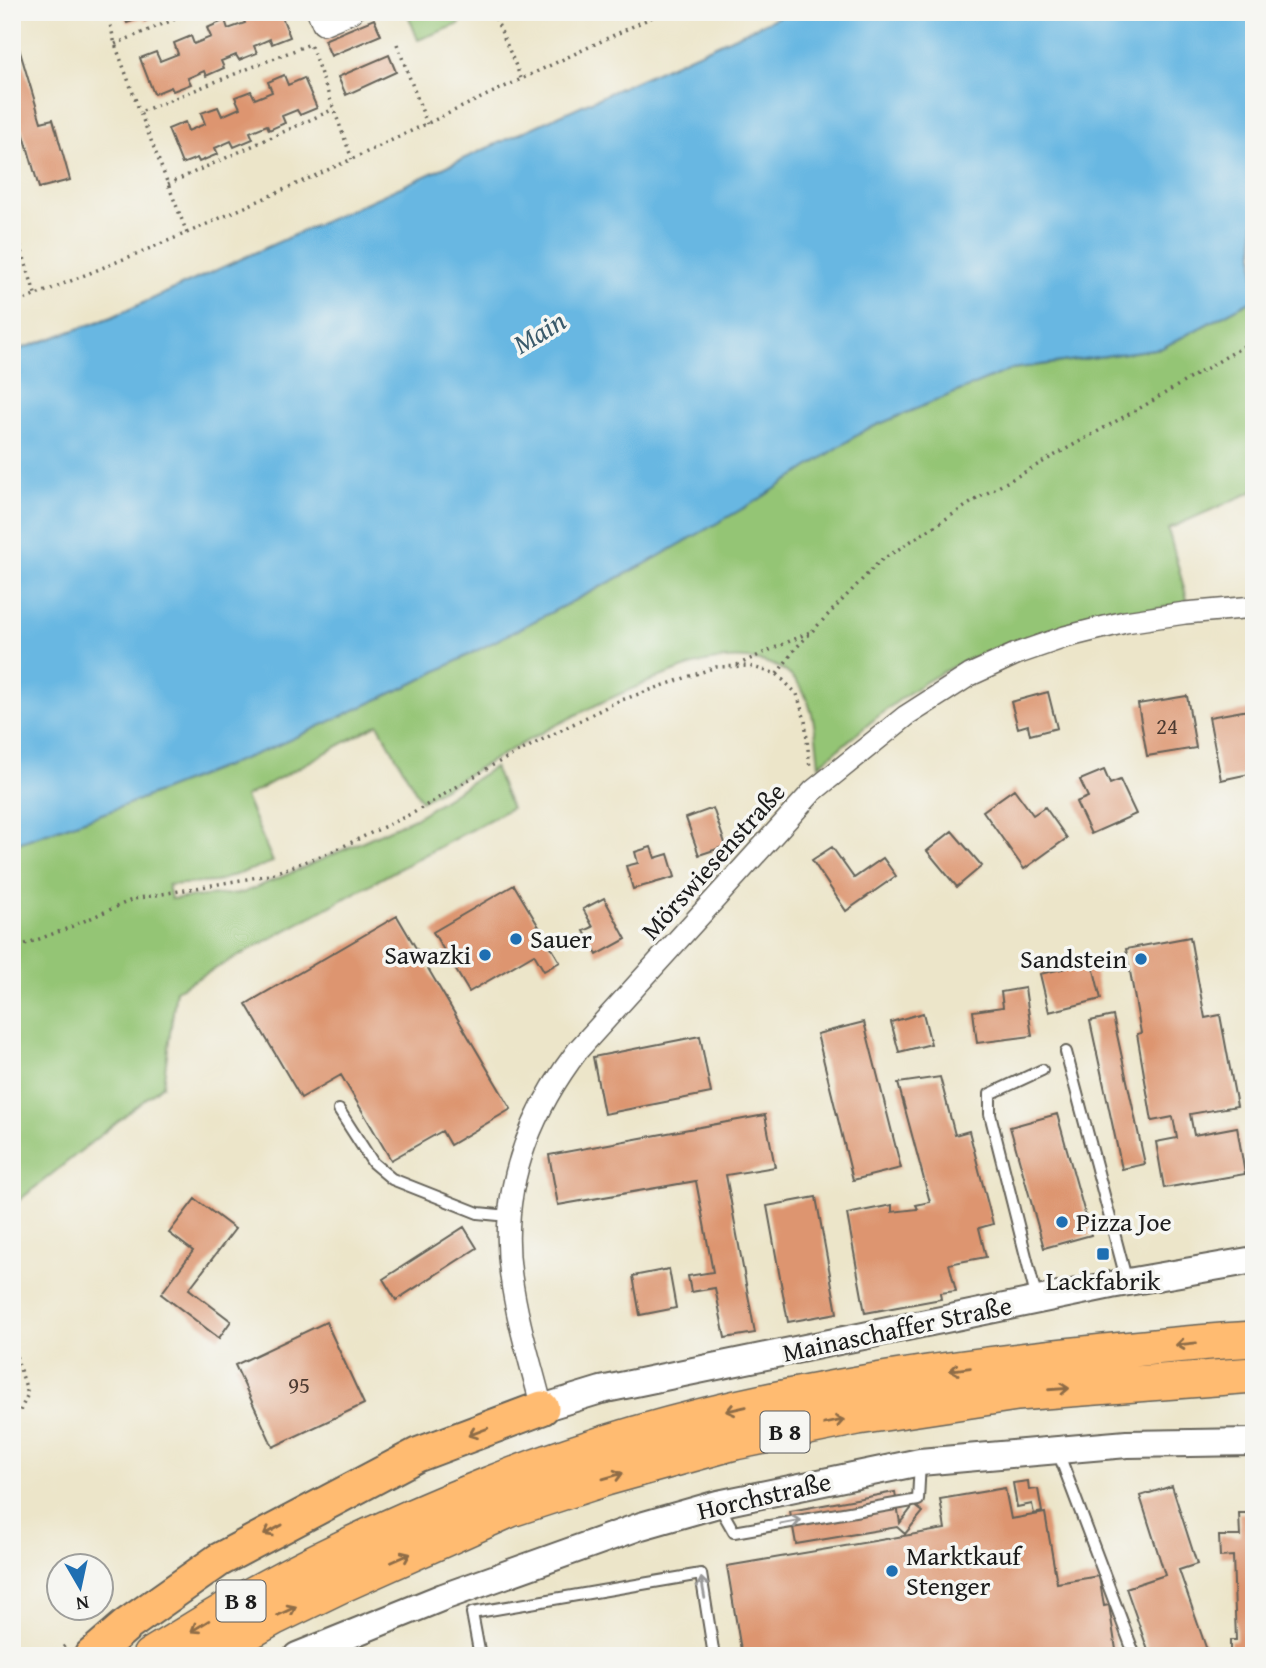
<svg xmlns="http://www.w3.org/2000/svg" width="1266" height="1668" font-family="'Gentium Book Plus',serif">
	<rect width="100%" height="100%" fill="#f6f6f2"/>
	<filter id="ink" filterUnits="userSpaceOnUse"><feTurbulence type="fractalNoise" baseFrequency=".0143" numOctaves="2"/><feDisplacementMap in="SourceGraphic" scale="14" xChannelSelector="R" yChannelSelector="G"/><feConvolveMatrix kernelMatrix="1 2 1 2 8 2 1 2 1" color-interpolation-filters="sRGB"/></filter>
	<filter id="wash" filterUnits="userSpaceOnUse"><feTurbulence type="fractalNoise" baseFrequency=".00686" numOctaves="4" result="noise"/><feDisplacementMap in="SourceGraphic" scale="28" xChannelSelector="R" yChannelSelector="G"/><feGaussianBlur stdDeviation="1.57" result="paint"/><feColorMatrix in="noise" values="0 0 0 0 0 0 0 0 0 0 0 0 0 0 0 0 0 1.4 0 .05"/><feComposite in="paint" operator="in"/></filter>
	<g filter="url(#wash)">
		<rect width="100%" height="100%" fill="#ece5c9"/>
		<path fill="#94c575" stroke="#587048" stroke-width="2" d="M407,12H456L460,24L418,40Z
			M1254,299V491L1168,529L1188,603C1098,620 1003,633 924,683C887,706 853,738 819,765C816,737 815,701 794,679C778,661 748,657 725,659C699,661 672,672 648,682C569,714 495,759 421,801L378,724L245,797L273,862L215,882L168,885L171,899L243,893L298,870L415,818L494,767L511,808L176,990L163,1085L12,1206V845L110,811L276,746L414,683L643,565L758,500L865,430L1012,369L1162,348Z"/>
		<path fill="#67b7e2" stroke="#426a7f" stroke-width="2" d="M789,12H1254V299L1162,348L1012,369L865,430L758,500L643,565L414,683L276,746L110,811L12,845V352L112,317Z"/>
		<g id="blocks">
			<path fill="#dd9570" d="M123,12H168L145,21L144,17L127,23Z
				M240,12H261L262,14L280,12L290,37L272,44L270,39L254,46L257,53L239,60L236,55L221,61L224,68L206,76L204,71L188,78L191,84L173,91L171,87L154,94L140,58L156,52L160,61L178,54L174,43L191,36L194,44L211,37L207,28L225,20L228,29L245,23Z
				M374,19L381,35L331,56L324,40Z
				M12,25L41,122L53,119L70,180L39,188L22,128L12,131Z
				M389,55L396,72L346,95L338,77Z
				M284,75L288,85L304,78L317,108L300,115L297,110L282,116L285,123L269,130L267,125L250,132L253,139L234,147L231,141L215,148L218,154L199,162L197,158L182,164L168,129L185,122L188,131L205,124L201,113L218,107L222,116L240,108L235,97L251,91L255,99L272,92L268,82Z
				M1048,692L1057,728L1030,735L1028,725L1018,728L1011,702Z
				M1187,696L1196,748L1147,756L1138,704Z
				M1254,709V773L1221,780L1209,717Z
				M1104,770L1110,784L1120,780L1136,814L1091,834L1076,802L1088,797L1080,780Z
				M1014,789L1033,815L1045,807L1067,838L1024,869L983,811Z
				M713,808L726,846L699,855L686,818Z
				M952,831L982,866L957,887L927,851Z
				M651,847L655,858L668,854L675,877L633,889L626,866L638,863L635,852Z
				M832,847L854,878L883,858L896,876L846,911L812,860Z
				M514,885L560,962L544,971L534,954L469,992L433,932Z
				M604,898L626,939L597,955L584,931L593,927L583,909Z
				M397,916L511,1109L450,1145L442,1131L391,1160L341,1075L301,1098L246,1004Z
				M1190,937L1205,1018L1220,1015L1237,1106L1190,1114L1194,1135L1237,1127L1245,1174L1164,1188L1156,1142L1177,1138L1173,1117L1152,1121L1137,1034L1141,1033L1126,949Z
				M1092,962L1101,999L1049,1012L1040,974Z
				M1025,988L1032,1036L977,1043L973,1011L1003,1007L1001,992Z
				M923,1013L931,1044L899,1052L891,1022Z
				M1113,1016L1145,1164L1122,1169L1090,1021Z
				M864,1022L901,1168L853,1180L817,1034Z
				M700,1036L711,1093L604,1114L593,1057Z
				M940,1077L955,1135L969,1131L993,1224L979,1228L986,1257L949,1264L956,1291L940,1293L941,1299L865,1313L847,1214L892,1205V1212L918,1209L916,1205L930,1202L898,1083Z
				M1057,1114L1091,1235L1044,1248L1010,1127Z
				M765,1115L775,1167L726,1175L755,1333L725,1338L715,1288L691,1292L688,1276L713,1272L696,1181L558,1205L549,1155Z
				M816,1197L837,1313L788,1322L767,1206Z
				M195,1199L235,1229L189,1289L231,1321L219,1338L161,1294L193,1251L169,1233Z
				M464,1227L477,1248L396,1300L383,1279Z
				M669,1269L676,1308L640,1315L633,1276Z
				M326,1322L364,1404L273,1447L235,1365Z
				M1028,1481L1029,1490L1038,1489L1042,1512L1034,1514L1032,1504L1017,1507L1013,1483Z
				M1172,1486L1197,1564L1179,1570L1209,1656H1150L1126,1588L1165,1575L1140,1496Z
				M1005,1488L1011,1519L1045,1513L1057,1583L1099,1576L1104,1606L1109,1605L1117,1656H742L727,1566L945,1529L940,1499Z
				M895,1492L900,1523L914,1505L923,1512L905,1534L897,1527L796,1544L790,1511Z
				M1239,1513H1254V1656H1230V1640H1236L1233,1556L1220,1557L1219,1536H1240Z"/>
		</g>
	</g>
	<g filter="url(#ink)">
		<use href="#blocks" fill-opacity="0" stroke="#656259" stroke-width="2"/>
		<g fill="none" stroke-linecap="round" stroke-linejoin="round">
			<defs>
				<path id="service" d="M1066,1052L1127,1282
					M339,1110L373,1163L392,1179L478,1213L509,1216
					M1037,1300L990,1114V1094L1042,1070
					M1058,1452L1135,1656
					M718,1504L734,1532L918,1500L920,1462
					M480,1656L472,1613L701,1574L714,1656"/>
				<path id="minor" d="M318,12L323,24L352,12
					M542,1408C531,1364 517,1321 511,1276C499,1191 527,1117 578,1050L813,791L906,716L970,675L1016,654L1065,637L1125,622L1185,613L1254,607"/>
				<path id="tertiary" d="M542,1408L601,1390L1111,1285L1254,1260
					M297,1656L443,1597L641,1526L718,1504L920,1462L1127,1444L1254,1442"/>
				<path id="primary" d="M91,1656L127,1625L219,1560L417,1455L542,1408"/>
				<path id="trunk" d="M150,1656C187,1634 223,1610 261,1590C334,1550 411,1516 488,1485C678,1408 883,1374 1085,1354C1141,1348 1197,1342 1254,1339
					M206,1656L273,1618L339,1586L511,1509L606,1478L735,1442L858,1417L1017,1393L1254,1375"/>
			</defs>
			<use href="#service" stroke="#656259" stroke-width="14"/>
			<use href="#minor" stroke="#656259" stroke-width="24"/>
			<use href="#tertiary" stroke="#656259" stroke-width="30"/>
			<use href="#primary" stroke="#656259" stroke-width="37"/>
			<use href="#trunk" stroke="#656259" stroke-width="38"/>
			<path stroke="#656259" stroke-width="3.5" stroke-dasharray="2 5" stroke-linecap="butt" d="M107,12L115,44L140,112
				M493,12L521,78
				M115,44L192,12
				M397,44L427,124
				M168,184L334,109
				M12,218L36,297
				M187,233L140,112L310,44L352,159
				M12,305L187,233L352,159L663,12
				M737,665L810,632
				M777,674L795,649L880,561L980,497L1147,404L1254,340
				M12,949L66,929L134,899L269,875L331,852L415,812L493,765L616,702L716,667L749,666L777,674L797,694L805,720L810,768
				M12,1343L28,1394L20,1411L12,1416
				M52,1656L66,1645"/>
			<use href="#service" stroke="#fff" stroke-width="10"/>
			<use href="#minor" stroke="#fff" stroke-width="21"/>
			<use href="#tertiary" stroke="#fff" stroke-width="26"/>
			<use href="#primary" stroke="#ffbb71" stroke-width="33"/>
			<use href="#trunk" stroke="#ffbb71" stroke-width="35"/>
		</g>
		<defs><path id="oneway-shaft" d="M-6 0H5M1.5-3L5.5 0L1.5 3" fill="none" stroke-width="1.6" stroke-linecap="round" stroke-linejoin="round" transform="scale(1.75)"/></defs>
		<g stroke="#8e6c46">
			<use href="#oneway-shaft" transform="translate(1186 1344) rotate(174)"/>
			<use href="#oneway-shaft" transform="translate(960 1369) rotate(172)"/>
			<use href="#oneway-shaft" transform="translate(1059 1389) rotate(-4)"/>
			<use href="#oneway-shaft" transform="translate(736 1409) rotate(167)"/>
			<use href="#oneway-shaft" transform="translate(834 1422) rotate(-12)"/>
			<use href="#oneway-shaft" transform="translate(478 1432) rotate(159)"/>
			<use href="#oneway-shaft" transform="translate(613 1476) rotate(-16)"/>
			<use href="#oneway-shaft" transform="translate(273 1530) rotate(151)"/>
			<use href="#oneway-shaft" transform="translate(401 1558) rotate(-24)"/>
			<use href="#oneway-shaft" transform="translate(287 1611) rotate(-26)"/>
			<use href="#oneway-shaft" transform="translate(200 1626) rotate(148)"/>
		</g>
		<g stroke="#999">
			<use href="#oneway-shaft" transform="translate(791 1522) rotate(-10)"/>
			<use href="#oneway-shaft" transform="translate(703 1588) rotate(-100)"/>
		</g>
	</g>
	<g fill="#1f6fb2" stroke="#f6f6f2" stroke-width="2.5">
		<circle cx="516" cy="939" r="7"/>
		<circle cx="485" cy="955" r="7"/>
		<circle cx="1141" cy="959" r="7"/>
		<circle cx="1062" cy="1222" r="7"/>
		<rect x="1096" y="1247" width="14" height="14" rx="3.5"/>
		<circle cx="892" cy="1571" r="7"/>
	</g>
	<g text-anchor="middle" stroke-width="7" stroke-linejoin="round" paint-order="stroke">
		<g font-size="23" fill="#4c3a31">
			<text x="1167" y="734">24</text>
			<text x="299" y="1393">95</text>
		</g>
		<g fill="#f6f6f2" stroke="#5d5d5c" stroke-width="2">
			<rect x="760.5" y="1411.5" width="49" height="41" rx="5"/>
			<rect x="216.5" y="1580.5" width="49" height="41" rx="5"/>
		</g>
		<g font-size="24" font-weight="bold" fill="#1c1c1c">
			<text x="785" y="1440">B 8</text>
			<text x="241" y="1609">B 8</text>
		</g>
		<g font-size="26" fill="#1c1c1c" stroke="#f6f6f2">
			<text transform="translate(713 861) rotate(-48)" y="9">Mörswiesenstraße</text>
			<text transform="translate(897 1329) rotate(-12)" y="9">Mainaschaffer Straße</text>
			<text transform="translate(764 1496) rotate(-13)" y="9">Horchstraße</text>
		</g>
		<g font-size="26" fill="#1c1c1c" stroke="#f6f6f2" text-anchor="start">
			<text x="530" y="948">Sauer</text>
			<text x="471" y="964" text-anchor="end">Sawazki</text>
			<text x="1127" y="968" text-anchor="end">Sandstein</text>
			<text x="1076" y="1231">Pizza Joe</text>
			<text x="1103" y="1290" text-anchor="middle">Lackfabrik</text>
			<text x="906" y="1565">Marktkauf<tspan x="906" dy="30">Stenger</tspan></text>
		</g>
		<g font-size="28" font-style="italic" fill="#3a5a6b" stroke="#f6f6f2">
			<text transform="translate(539 332) rotate(-31)" y="10">Main</text>
		</g>
	</g>
	<rect width="1266" height="1668" fill="none" stroke="#f6f6f2" stroke-width="42"/>
	<g transform="translate(80 1587) rotate(171)"><circle r="33" fill="#f6f6f2" stroke="#9f9f9c" stroke-width="2"/>
	<path d="M0-5L12 26L0 18L-12 26Z" fill="#1f6fb2"/>
	<text y="-10" font-size="19" font-weight="bold" text-anchor="middle" fill="#1c1c1c">N</text>
	</g>
</svg>
